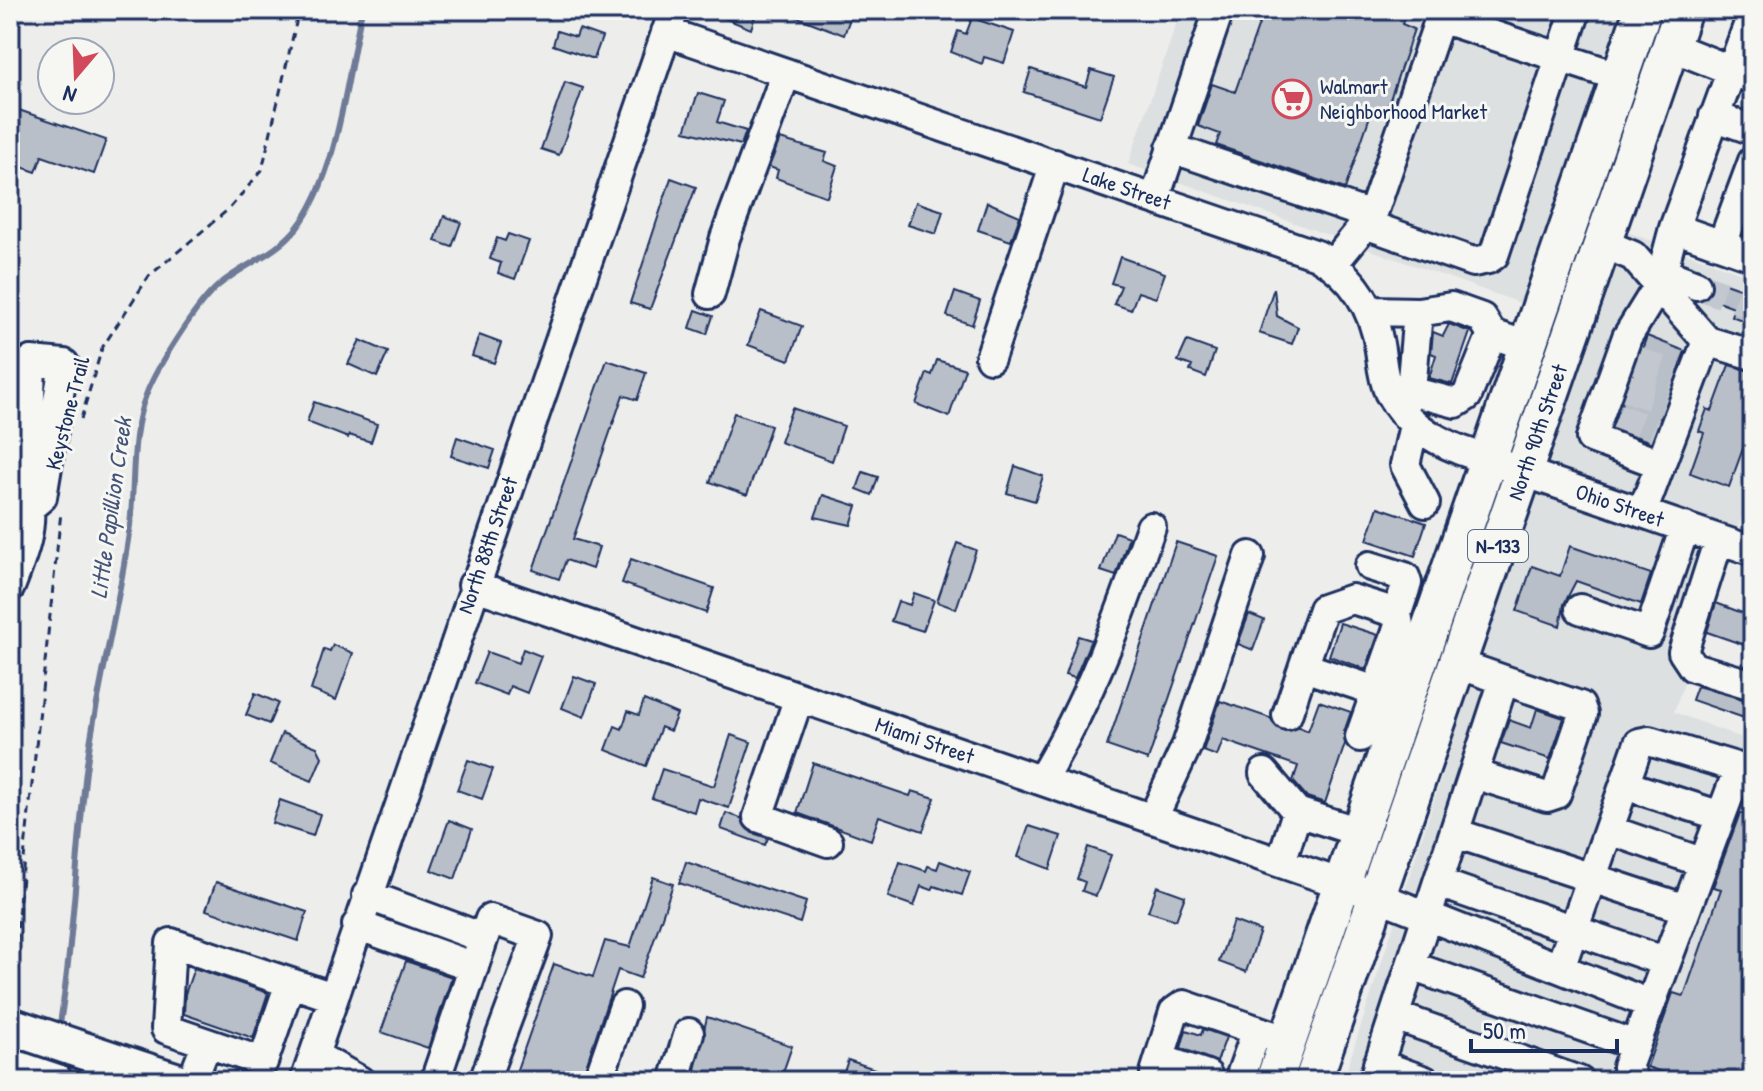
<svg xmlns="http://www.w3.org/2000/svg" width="1763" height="1091" font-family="'Patrick Hand',sans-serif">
	<rect width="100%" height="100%" fill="#edeeec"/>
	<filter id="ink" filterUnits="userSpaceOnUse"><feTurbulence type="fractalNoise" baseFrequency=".0125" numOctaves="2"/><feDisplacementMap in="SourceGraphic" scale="16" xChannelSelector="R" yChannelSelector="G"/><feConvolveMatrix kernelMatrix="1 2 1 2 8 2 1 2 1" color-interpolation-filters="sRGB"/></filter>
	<g filter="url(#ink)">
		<path fill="#dde0e1" d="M1181,10H1621L1520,303L1128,164Z
			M1619,229L1753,277V485L1674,712L1753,742V1081H1343Z"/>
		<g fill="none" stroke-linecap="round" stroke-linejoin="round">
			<path stroke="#6e7a96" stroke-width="6" d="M59,1030C73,945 76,857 86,771C96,691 118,613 129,533C136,488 129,438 146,395C156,368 197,303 219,285C244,264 275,255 297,228C338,176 347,76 362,10"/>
		</g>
		<path fill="#b9bfc8" stroke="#1b2f5e" stroke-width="2" d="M704,10H757L751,29Z
			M779,10H853L844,35Z
			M1264,10H1407L1402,24L1414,29L1385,114L1372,110L1345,189L1216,145L1220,134L1198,126L1212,84L1235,92Z
			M972,18L1014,32L1004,63L984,57L982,64L951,52L958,31L966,34Z
			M579,29L602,37L594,59L553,45L557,31L576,37Z
			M1031,69L1086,87L1091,70L1114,77L1100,117L1024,92Z
			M565,82L583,88L559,155L541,149Z
			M698,93L724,101L717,122L746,131L741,145L685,131Z
			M10,107L106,140L94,174L42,156L36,172L10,163Z
			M780,139L827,153L824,161L837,166L827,197L776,178L778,170L769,167Z
			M671,178L696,187L650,309L630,303Z
			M916,202L943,211L936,234L908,225Z
			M987,202L1020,216L1011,241L978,230Z
			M444,216L461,222L452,247L435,241Z
			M508,234L529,241L515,279L498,273L501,263L490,259L497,238L505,241Z
			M1120,257L1165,273L1156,298L1138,292L1131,310L1114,304L1121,286L1111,283Z
			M1711,278L1753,293V324L1731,316L1734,307L1707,297L1712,290Z
			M1274,288L1277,316L1298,327L1292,344L1259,333Z
			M955,292L980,301L972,325L947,316Z
			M696,310L713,316L707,334L690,328Z
			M761,311L802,326L789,360L748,345Z
			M1449,324L1470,332L1452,384L1429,378L1436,355L1431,353L1433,332L1443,336Z
			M479,335L501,343L494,363L472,356Z
			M1647,336L1685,351L1651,442L1613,428Z
			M360,340L388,352L377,377L348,364Z
			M1187,341L1215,351L1206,377L1190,371L1192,366L1178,361Z
			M607,360L646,373L637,400L623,395L573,539L599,547L592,569L566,560L559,579L533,570Z
			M937,360L965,369L949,417L916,404L927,373L932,375Z
			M1729,365L1753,372V421L1729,487L1690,473L1704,433L1699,431L1707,409L1712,411Z
			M314,402L377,424L371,442L349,435L348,438L307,422Z
			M792,408L844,426L832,461L780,442Z
			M734,413L771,426L747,495L710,482Z
			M457,437L495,450L489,468L451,456Z
			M1015,466L1043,476L1035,501L1007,493Z
			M863,472L878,477L872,495L857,489Z
			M823,495L857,506L851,525L815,517Z
			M1378,507L1426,523L1415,556L1367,540Z
			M1115,532L1129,537L1116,576L1101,571Z
			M1176,542L1218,556L1148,760L1107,746Z
			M957,543L976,550L956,609L937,602Z
			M1570,546L1651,574L1641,604L1576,581L1564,604L1560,626L1517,611L1532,566L1560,576Z
			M631,559L714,588L706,613L622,583Z
			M914,593L934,600L923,631L891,621L898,601L910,605Z
			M1716,603L1753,617V648L1707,632Z
			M1249,614L1264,620L1253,650L1238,644Z
			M1340,623L1378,635L1366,669L1329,656Z
			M1078,636L1091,640L1075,678L1065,675Z
			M333,645L353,653L336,700L311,690L324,649L330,651Z
			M523,649L541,656L527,693L510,686L507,695L475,683L487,652L518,663Z
			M574,676L596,684L584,717L562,708Z
			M1697,686L1753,702V721L1692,700Z
			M255,693L278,703L269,724L246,715Z
			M644,700L677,714L670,731L661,727L646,766L606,750L615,726L622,729L628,711L639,715Z
			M1220,701L1270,718L1282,731L1299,727L1308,731L1319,701L1351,712L1344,732L1345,744L1325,803L1307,797L1293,781L1298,766L1223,740L1217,756L1203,751Z
			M1537,709L1564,718L1550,759L1501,743L1509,720L1531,728Z
			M282,733L317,747L322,757L312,781L270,763Z
			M731,735L751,742L729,808L698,798L694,812L652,798L662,769L714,786Z
			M468,760L493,769L482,799L457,790Z
			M813,763L910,796L912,791L935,798L923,831L879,816L871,840L797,813Z
			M280,800L320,814L313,836L272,823Z
			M726,813L741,818L752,833L768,838L765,845L721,829Z
			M1740,813L1753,817V1081H1673L1674,1076L1647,1067L1673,993L1684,996L1721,889L1713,887Z
			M449,820L472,829L455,879L431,870Z
			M1029,826L1061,836L1050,869L1018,857Z
			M1088,847L1111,855L1096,896L1082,891L1085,882L1077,879Z
			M940,861L970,872L962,895L934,886L932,890L921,886L914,906L888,897L900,862L926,871L928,866L937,869Z
			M686,862L806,902L800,923L679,883Z
			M653,877L673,884L650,952L640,978L618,970L581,1081H556L544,1077L542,1081H513L554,964L593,977L605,941L630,947Z
			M216,882L307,912L298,941L206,910Z
			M1157,886L1185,896L1176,920L1148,911Z
			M1233,921L1260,931L1246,972L1219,962Z
			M406,961L452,977L428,1048L381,1032Z
			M194,968L268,993L253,1038L184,1014L185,994Z
			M707,1017L792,1046L780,1081H726L695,1070Z
			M1203,1029L1226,1037L1217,1062L1181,1048L1186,1030L1201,1035Z
			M848,1060L901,1078L900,1081H841Z"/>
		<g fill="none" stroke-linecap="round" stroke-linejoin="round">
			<path stroke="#c3c8d0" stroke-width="28" stroke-dasharray="28 14" stroke-linecap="butt" d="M1696,285L1753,305
				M1635,360L1684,379
				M1625,387L1674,404
				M1613,416L1663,435"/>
			<defs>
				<path id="minor" d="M1753,12L1674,228L1753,256
					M666,32L1317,255C1354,276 1374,308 1380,350C1382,364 1383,379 1389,392C1405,422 1430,438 1460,450L1753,551
					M1670,46L1753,79
					M1714,116L1753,130
					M1171,148L1372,216
					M1155,198L1219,10
					M1365,224L1473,262L1488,259L1494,255L1576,10
					M1602,243L1633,256L1707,341L1642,513
					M1722,245L1753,161
					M1332,265L1372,216L1440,18L1620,77
					M1662,272L1696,285
					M710,294L725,238L786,73
					M1370,311L1418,312L1411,391
					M1418,312L1451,307L1482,318L1492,334
					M1707,341L1753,355
					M990,358L1055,164
					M1387,385L1456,403L1467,396L1492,334L1527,346
					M1414,425L1405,465L1425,503
					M1660,464L1591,438L1627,337L1659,285L1674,228
					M1719,539L1683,652L1693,667L1753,685
					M1370,566L1405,577L1407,583L1397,613
					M473,585L1377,896L1650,1004
					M10,587C21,559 35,527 27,496L31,361L64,364L42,497L30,507
					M1580,609L1649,633L1685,527
					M1458,664L1504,680
					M1304,667L1394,697
					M799,697L758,817L828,842
					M1287,715L1323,609L1352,599L1397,613L1399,626L1360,737
					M1264,773L1297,812
					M1041,780C1090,700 1120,615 1151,527
					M1625,785L1721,816
					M1153,818L1187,745L1250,556
					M1609,830L1704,863
					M1455,833L1686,909
					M1281,862L1297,812L1359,832
					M1439,883L1666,962
					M367,895L483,938
					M357,925L474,967
					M1411,966L1635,1045
					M1560,968L1639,743L1649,741L1739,768
					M290,983L263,1062L166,1029L171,943L333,997
					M1395,1016L1579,1081
					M314,1055L360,1081
					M1160,1059L1207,1075L1208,1081
					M1378,1064L1425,1081
					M192,1081L207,1043
					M305,1081L674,10
					M435,1081L490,919L538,936L484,1081
					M598,1081L624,1006
					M674,1081L689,1033
					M1177,1081L1155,1073L1174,1012L1184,1005L1288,1041
					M1239,1081L1257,1030
					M1373,1081L1504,680L1580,706L1583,714L1556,794L1547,797L1474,774
					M1634,1081L1627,1067L1739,768L1753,769"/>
				<path id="major" d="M117,1062L175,1081
					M10,1066L54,1081
					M1274,1081L1643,10
					M1313,1081L1683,10"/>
			</defs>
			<use href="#minor" stroke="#1b2f5e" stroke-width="34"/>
			<use href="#major" stroke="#1b2f5e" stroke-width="42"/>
			<path stroke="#1b2f5e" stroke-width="3" stroke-dasharray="8 6" stroke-linecap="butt" d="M81,419L102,348L149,276L230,208L262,170L299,10
				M10,916L19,906
				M14,998L19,906L61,512"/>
			<use href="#minor" stroke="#f6f6f2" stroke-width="28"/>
			<use href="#major" stroke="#f6f6f2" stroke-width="36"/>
			<defs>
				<path id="major-bridge" d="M10,1026L117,1062"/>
			</defs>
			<use href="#major-bridge" stroke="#1b2f5e" stroke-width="42" stroke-linecap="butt"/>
			<use href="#major-bridge" stroke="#f6f6f2" stroke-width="36"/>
		</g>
	</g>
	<defs>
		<symbol id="supermarket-ring" viewBox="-11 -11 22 22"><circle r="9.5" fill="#f6f6f2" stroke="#d1495b" stroke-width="1.5"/><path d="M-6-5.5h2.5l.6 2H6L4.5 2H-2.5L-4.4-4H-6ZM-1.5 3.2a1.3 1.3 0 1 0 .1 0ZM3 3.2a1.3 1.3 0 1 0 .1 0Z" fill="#d1495b"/></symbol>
	</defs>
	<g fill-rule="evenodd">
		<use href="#supermarket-ring" x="1270" y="77" width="44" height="44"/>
	</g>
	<g text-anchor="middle" stroke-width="6" stroke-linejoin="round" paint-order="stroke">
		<rect fill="#f6f6f2" stroke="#5d6b8a" stroke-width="2" x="1468" y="530" width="60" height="32" rx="6"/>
		<g font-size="20" font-weight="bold" fill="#1b2f5e">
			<text x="1498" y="553">N-133</text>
		</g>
		<g font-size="22" fill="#1b2f5e" stroke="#f6f6f2" text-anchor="start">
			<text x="1320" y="94">Walmart<tspan x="1320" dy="25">Neighborhood Market</tspan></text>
		</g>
		<g font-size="22" fill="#1b2f5e" stroke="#f6f6f2">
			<text transform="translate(1127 188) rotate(19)" y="8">Lake Street</text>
			<text transform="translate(67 413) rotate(-75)" y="8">Keystone Trail</text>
			<text transform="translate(1537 432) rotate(-71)" y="8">North 90th Street</text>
			<text transform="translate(1620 505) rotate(19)" y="8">Ohio Street</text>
			<text transform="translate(487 545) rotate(-71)" y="8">North 88th Street</text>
			<text transform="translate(925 740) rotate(19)" y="8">Miami Street</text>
		</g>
		<g font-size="24" font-style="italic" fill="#44547a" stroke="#f6f6f2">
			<text transform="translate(111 508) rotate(-82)" y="8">Little Papillion Creek</text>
		</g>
	</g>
	<rect width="1763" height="1091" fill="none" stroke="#f6f6f2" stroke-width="40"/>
	<rect x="20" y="20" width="1723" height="1051" fill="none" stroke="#1b2f5e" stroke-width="3" filter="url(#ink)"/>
	<g transform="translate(76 76) rotate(199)"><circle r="38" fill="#f6f6f2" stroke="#9ea6b7" stroke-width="2"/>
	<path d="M0-6L14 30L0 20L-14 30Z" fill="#d1495b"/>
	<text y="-12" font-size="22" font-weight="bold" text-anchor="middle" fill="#1b2f5e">N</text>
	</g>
	<path d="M1471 1039v12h146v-12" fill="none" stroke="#1b2f5e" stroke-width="4"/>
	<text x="1483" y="1039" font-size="24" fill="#1b2f5e" stroke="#f6f6f2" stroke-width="6" paint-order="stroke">50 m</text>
</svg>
